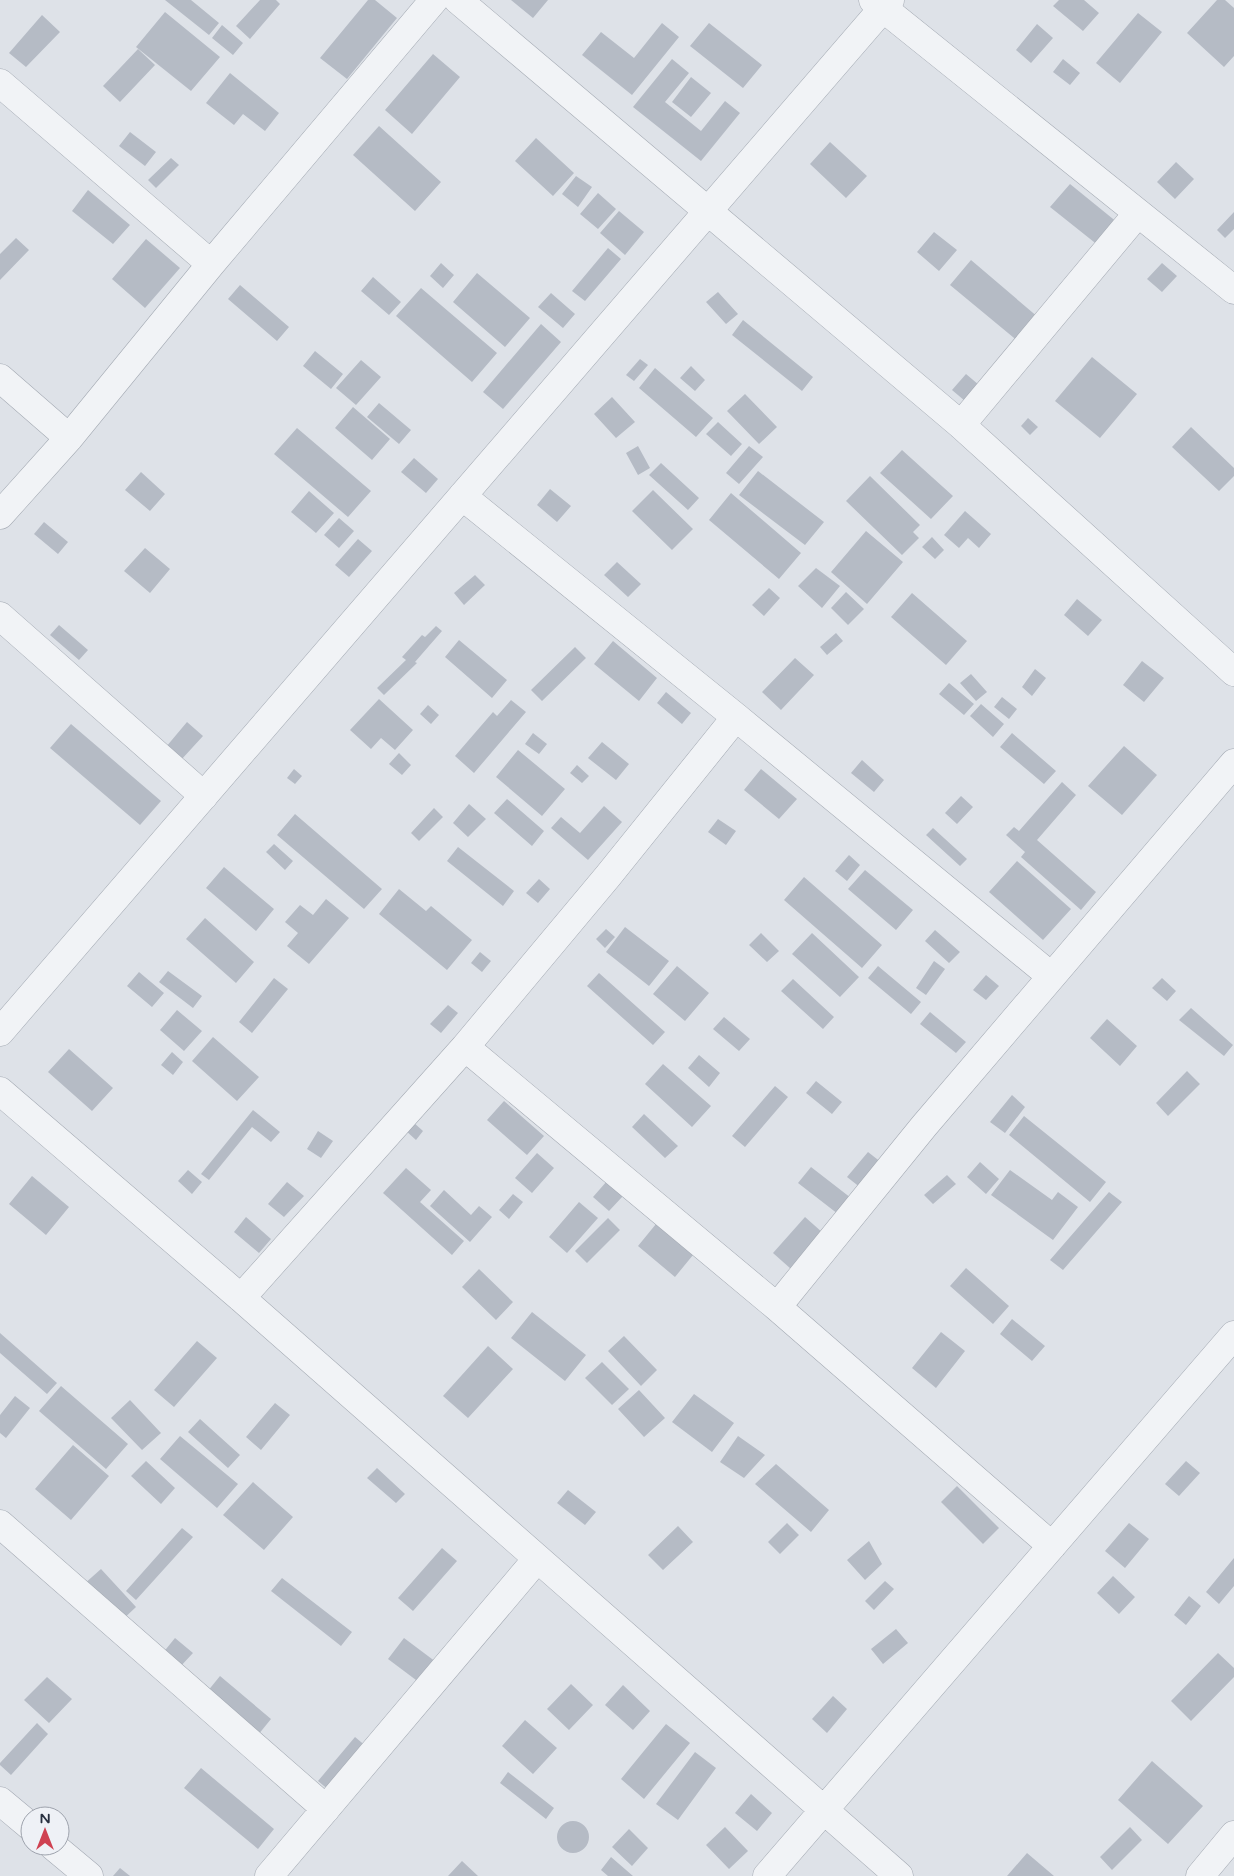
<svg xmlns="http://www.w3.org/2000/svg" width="1234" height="1876" font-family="'Varela Round',sans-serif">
	<rect width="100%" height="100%" fill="#dee2e8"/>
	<path fill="#b5bbc5" d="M165,0H191L219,23L209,35Z
		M260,0H276L280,4L250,39L236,26Z
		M368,0H375L397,18L347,79L320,58Z
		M511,0H548L533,18Z
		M1059,0H1084L1099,13L1083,31L1053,6Z
		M1217,0H1225L1234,8V56L1224,67L1187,33Z
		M165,12L220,57L191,91L136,47Z
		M1138,13L1162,32L1120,83L1096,63Z
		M42,15L60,32L26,67L9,53Z
		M662,23L679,37L632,95L582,55L601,32L634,58Z
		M709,23L762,65L743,88L690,46Z
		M1037,24L1053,38L1031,63L1016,50Z
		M222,25L243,43L233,55L212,38Z
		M138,49L155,65L120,102L103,86Z
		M433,54L460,77L412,134L385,110Z
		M672,59L689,73L665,102L701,131L725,101L740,113L701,161L633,107Z
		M1063,59L1080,73L1070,85L1053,72Z
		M230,73L279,113L265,131L243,114L234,125L206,103Z
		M691,77L711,93L691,117L672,102Z
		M379,126L441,182L415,211L353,155Z
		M130,132L156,152L145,166L119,146Z
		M536,138L574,173L553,196L515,161Z
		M830,142L867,176L846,198L810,164Z
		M171,158L179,165L156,188L148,180Z
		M1176,162L1194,179L1175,199L1157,182Z
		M576,176L592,187L578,207L562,194Z
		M1070,184L1118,223L1099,246L1050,207Z
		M88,190L130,225L113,244L72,211Z
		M598,193L616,209L598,229L580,214Z
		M619,211L644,232L625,255L600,233Z
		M1234,212V229L1225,238L1217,230Z
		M934,232L957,250L939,271L917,252Z
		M16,238L29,250L0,280V254Z
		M146,239L180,268L145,308L112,279Z
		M608,248L621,259L585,301L572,291Z
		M971,260L1039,318L1019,342L950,285Z
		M441,263L454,275L443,288L430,276Z
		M1162,263L1177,276L1162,292L1147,279Z
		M477,273L530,318L505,347L453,302Z
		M373,277L401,302L389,315L361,291Z
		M240,285L289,327L277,341L228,299Z
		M421,288L497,353L472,382L396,316Z
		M718,292L738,314L726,324L706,302Z
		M551,293L575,314L563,328L538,307Z
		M743,320L813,377L802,391L732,335Z
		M541,324L561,342L503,409L483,392Z
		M315,351L343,374L331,389L303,366Z
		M1092,357L1137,394L1100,438L1055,401Z
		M640,359L648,365L634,381L626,375Z
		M361,360L381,377L356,405L336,388Z
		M691,366L705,380L695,391L680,378Z
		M655,368L713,418L696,437L639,388Z
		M966,374L979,385L965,401L952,390Z
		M745,394L777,427L759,444L727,411Z
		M612,397L635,422L616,438L594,414Z
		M379,403L411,430L399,444L367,417Z
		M353,407L390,439L372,460L335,428Z
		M1028,418L1038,427L1030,435L1021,426Z
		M718,422L742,444L731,456L706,434Z
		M1191,427L1234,468V476L1219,491L1172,447Z
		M297,428L371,491L348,517L274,454Z
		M638,446L650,468L638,475L626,453Z
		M749,446L763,457L739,484L726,473Z
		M902,450L953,496L931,519L880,473Z
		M414,458L438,479L426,493L401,472Z
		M661,463L699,498L688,510L649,475Z
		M758,471L824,522L805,545L739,495Z
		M141,472L165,494L150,511L125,490Z
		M870,476L920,525L913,532L919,538L902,555L846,501Z
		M550,489L571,506L557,522L537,505Z
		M653,490L693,529L672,550L632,511Z
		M309,491L334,513L316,533L291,512Z
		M731,493L801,553L779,579L709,520Z
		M965,511L991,534L979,548L968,538L959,548L944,535Z
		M339,518L354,531L339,548L324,535Z
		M44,522L68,542L58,554L34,534Z
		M866,531L903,562L867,604L831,572Z
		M932,537L944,550L935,559L922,547Z
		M358,539L372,551L349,577L335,565Z
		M145,548L170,569L150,593L124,571Z
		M617,562L641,584L628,597L604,575Z
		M816,568L840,586L822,608L798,586Z
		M475,575L485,585L464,605L454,593Z
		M769,588L780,598L764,616L752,605Z
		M846,592L864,609L848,625L831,608Z
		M912,593L967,641L946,665L891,617Z
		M1077,599L1102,620L1088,636L1064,615Z
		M59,625L88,650L79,660L50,635Z
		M436,626L442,631L415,662L417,663L384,695L377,688L406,660L402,657L422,635L425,637Z
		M836,633L843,641L827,655L820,647Z
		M459,640L507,680L492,698L445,657Z
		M613,641L657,678L639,701L594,664Z
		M575,647L586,658L542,701L531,690Z
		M795,658L814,675L781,710L762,692Z
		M1142,661L1164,678L1144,702L1123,685Z
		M1035,669L1046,678L1032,696L1022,687Z
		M971,674L987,692L976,701L960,683Z
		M949,683L974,704L964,715L939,694Z
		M666,692L691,713L682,724L657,703Z
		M1002,697L1017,709L1009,719L994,707Z
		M379,699L413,730L395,750L381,738L371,749L350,730Z
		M511,700L526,712L474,773L455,756L493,712L497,716Z
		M981,704L1004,724L993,737L970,716Z
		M428,705L439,715L431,724L420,714Z
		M187,722L203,736L181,760L166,747Z
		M71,724L161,801L140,825L50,748Z
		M533,733L547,744L539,754L525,744Z
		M1012,733L1056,771L1044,784L1000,747Z
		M602,742L629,764L616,780L588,758Z
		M1124,746L1157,775L1122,815L1088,786Z
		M518,750L565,789L542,816L496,777Z
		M399,753L411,765L402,775L389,764Z
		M862,760L884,780L874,792L851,773Z
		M577,765L589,776L582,783L570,773Z
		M294,769L302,776L295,784L287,778Z
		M761,769L797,799L779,819L744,790Z
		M1062,782L1076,795L1037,840L1096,892L1081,910L1021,857L1025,852L1006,835L1014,827L1019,831Z
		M961,796L973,807L957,824L945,813Z
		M507,799L544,831L532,846L494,813Z
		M469,804L486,819L468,837L453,823Z
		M604,806L622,822L588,860L551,828L561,817L580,833Z
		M434,808L443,817L419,841L411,833Z
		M295,814L382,889L364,909L277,835Z
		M718,819L736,831L726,845L708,832Z
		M933,828L967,859L960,866L926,835Z
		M274,844L293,861L285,870L266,852Z
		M458,847L514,891L503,906L447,861Z
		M849,855L860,865L847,881L835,871Z
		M1017,861L1071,909L1043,940L989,892Z
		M224,867L274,909L256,931L206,888Z
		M865,870L913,910L896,930L848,889Z
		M804,877L882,945L862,968L784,900Z
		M539,879L550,889L538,903L526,893Z
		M399,889L426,911L431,906L472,940L447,970L379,914Z
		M326,899L349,918L309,964L287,946L298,933L285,922L300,905L313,915Z
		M205,918L254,962L236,983L186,939Z
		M625,927L669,961L649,986L606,952Z
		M606,929L615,937L605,948L596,939Z
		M935,930L960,952L949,963L925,941Z
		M761,933L779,951L767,962L749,945Z
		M812,933L859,977L840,997L792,954Z
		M480,952L491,961L482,972L471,963Z
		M934,961L945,969L926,995L916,988Z
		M677,966L709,993L685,1021L653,994Z
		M878,966L921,1002L911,1014L868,978Z
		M168,971L202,996L193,1008L159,982Z
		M139,972L164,993L152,1007L127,986Z
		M599,973L665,1032L653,1045L587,986Z
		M986,975L999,986L986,1000L973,990Z
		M274,978L288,989L252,1033L239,1022Z
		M1162,978L1176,991L1167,1001L1152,988Z
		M793,979L834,1017L823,1029L781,991Z
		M448,1005L458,1013L441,1033L430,1024Z
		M1191,1008L1233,1045L1224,1056L1179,1020Z
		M177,1010L202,1031L184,1051L160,1030Z
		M930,1012L966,1042L956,1053L920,1024Z
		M724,1017L750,1039L739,1051L713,1029Z
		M1107,1019L1137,1046L1120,1066L1090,1038Z
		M213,1037L259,1077L237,1101L192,1061Z
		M69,1049L113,1088L92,1111L48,1072Z
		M172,1052L183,1062L173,1075L161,1065Z
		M699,1055L720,1073L709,1087L688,1068Z
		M663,1064L711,1106L692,1127L645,1084Z
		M1187,1071L1200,1084L1168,1116L1156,1103Z
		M816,1081L842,1102L832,1114L806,1093Z
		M775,1086L788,1097L745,1147L732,1136Z
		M1012,1095L1025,1107L1005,1133L990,1122Z
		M504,1101L544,1136L527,1155L487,1120Z
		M253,1110L280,1132L271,1142L252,1127L209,1180L201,1174Z
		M644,1114L678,1146L665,1158L632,1127Z
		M1024,1116L1106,1182L1090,1202L1009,1135Z
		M413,1122L423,1131L416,1140L405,1130Z
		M318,1131L333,1141L321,1158L307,1149Z
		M868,1152L882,1163L861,1188L847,1177Z
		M537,1153L554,1168L532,1193L515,1178Z
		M980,1162L999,1179L986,1194L967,1177Z
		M811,1167L851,1198L838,1214L798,1183Z
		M406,1168L431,1190L420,1202L464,1241L452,1255L383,1193Z
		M188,1170L202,1182L192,1194L178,1181Z
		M1010,1170L1052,1200L1058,1192L1078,1207L1053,1240L991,1195Z
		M947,1175L956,1184L933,1204L924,1195Z
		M32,1176L69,1207L46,1235L9,1204Z
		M607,1181L623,1196L609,1211L593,1197Z
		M287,1182L304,1196L284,1217L268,1204Z
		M444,1190L471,1215L479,1206L492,1217L470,1242L430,1206Z
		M1109,1192L1122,1202L1063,1270L1050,1260Z
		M513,1194L523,1202L509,1219L499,1210Z
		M579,1202L598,1218L567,1253L549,1237Z
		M246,1217L271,1239L259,1253L234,1232Z
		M805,1217L823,1233L791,1269L773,1253Z
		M608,1218L620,1230L587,1263L575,1251Z
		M656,1224L693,1255L675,1277L638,1246Z
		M966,1268L1009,1306L993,1324L950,1286Z
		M479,1269L513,1302L496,1320L462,1287Z
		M532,1312L586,1355L565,1381L511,1338Z
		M1012,1319L1045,1346L1032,1361L1000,1334Z
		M941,1332L965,1351L936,1388L912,1368Z
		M0,1333L57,1383L47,1394L0,1353Z
		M624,1336L657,1370L641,1386L608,1351Z
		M197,1341L217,1358L174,1407L154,1390Z
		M488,1346L513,1369L468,1418L443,1396Z
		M602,1362L629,1389L612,1405L585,1378Z
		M61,1386L128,1444L106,1469L39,1411Z
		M639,1390L665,1418L644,1437L618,1409Z
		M694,1394L734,1423L712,1452L672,1422Z
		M15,1396L30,1408L6,1438L0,1433V1415Z
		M130,1400L161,1433L142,1450L111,1418Z
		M275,1403L290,1415L261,1450L246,1437Z
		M200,1419L240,1455L228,1468L188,1432Z
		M180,1436L238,1484L217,1508L160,1459Z
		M738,1436L765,1455L744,1478L720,1462Z
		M73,1445L109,1476L71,1520L35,1489Z
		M146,1461L175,1488L161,1504L131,1476Z
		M1186,1461L1200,1473L1179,1496L1165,1484Z
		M776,1464L829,1510L811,1532L755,1484Z
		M377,1468L405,1494L396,1503L367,1478Z
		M253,1482L293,1517L264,1550L223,1515Z
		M957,1486L999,1528L983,1544L941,1502Z
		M568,1490L596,1512L585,1525L557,1503Z
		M787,1523L799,1535L780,1554L768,1542Z
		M1129,1523L1149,1539L1125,1568L1105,1551Z
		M678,1526L693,1542L663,1570L648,1555Z
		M182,1528L193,1537L136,1600L126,1591Z
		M869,1541L882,1564L865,1580L847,1560Z
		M442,1548L457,1561L413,1611L398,1598Z
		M1234,1558V1586L1219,1604L1206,1592Z
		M101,1569L136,1607L119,1623L83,1585Z
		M1113,1576L1135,1597L1119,1614L1097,1593Z
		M282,1578L352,1632L341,1646L271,1591Z
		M885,1581L894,1589L874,1610L865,1601Z
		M1189,1596L1201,1606L1186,1625L1174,1615Z
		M896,1629L908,1643L883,1664L871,1649Z
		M175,1638L193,1653L179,1668L162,1654Z
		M404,1638L440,1665L424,1686L388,1659Z
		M1218,1653L1234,1668V1677L1191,1721L1171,1701Z
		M220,1676L271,1719L258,1735L207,1692Z
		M47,1677L72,1699L49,1723L24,1700Z
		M571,1684L593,1705L569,1730L547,1709Z
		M623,1685L650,1711L633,1730L605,1705Z
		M833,1696L847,1709L827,1733L812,1719Z
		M525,1720L557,1748L533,1774L502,1746Z
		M37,1723L48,1734L11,1775L0,1765V1763Z
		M666,1724L690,1743L644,1799L621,1779Z
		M355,1737L367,1747L330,1791L318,1781Z
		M695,1752L716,1768L678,1820L656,1804Z
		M1152,1761L1203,1806L1168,1844L1118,1800Z
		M201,1768L274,1829L258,1849L184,1788Z
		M508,1772L554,1808L546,1819L500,1783Z
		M751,1794L772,1813L757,1831L735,1813Z
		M557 1837a16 16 0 1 1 32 0a16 16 0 1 1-32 0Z
		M725,1827L748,1851L729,1869L706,1845Z
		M1130,1827L1142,1840L1112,1870L1100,1857Z
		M629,1829L648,1848L632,1866L612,1847Z
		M1027,1853L1054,1876H1007Z
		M611,1857L633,1876H608L601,1870Z
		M462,1861L478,1876H448Z
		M120,1868L130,1876H113Z"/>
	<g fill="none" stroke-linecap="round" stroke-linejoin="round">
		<defs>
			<path id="minor" d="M458,0L961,425L1234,672
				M873,0L1234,290
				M0,83L211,264
				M0,378L69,438
				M961,425L1138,213
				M462,496L736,717L1051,976
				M0,515L69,438L211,264L434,0
				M0,616L204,796
				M0,1032L890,0
				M465,1047L777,1307L1052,1546
				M0,1091L241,1298L899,1876
				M241,1298L465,1047L608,876L736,717
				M777,1307L924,1126L1234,763
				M0,1524L326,1809
				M0,1801L30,1826
				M53,1846L89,1876
				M269,1876L537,1559
				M767,1876L1234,1335
				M1200,1876L1234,1835"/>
		</defs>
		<use href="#minor" stroke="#a3a9b2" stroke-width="29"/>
		<use href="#minor" stroke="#f1f3f6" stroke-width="28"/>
	</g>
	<g transform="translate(45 1831)"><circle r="24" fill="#eef1f6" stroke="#9ea3ad"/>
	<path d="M0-4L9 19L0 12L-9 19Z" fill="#cf4151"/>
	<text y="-8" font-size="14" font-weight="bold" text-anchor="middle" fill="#272f3f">N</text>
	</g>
</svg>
